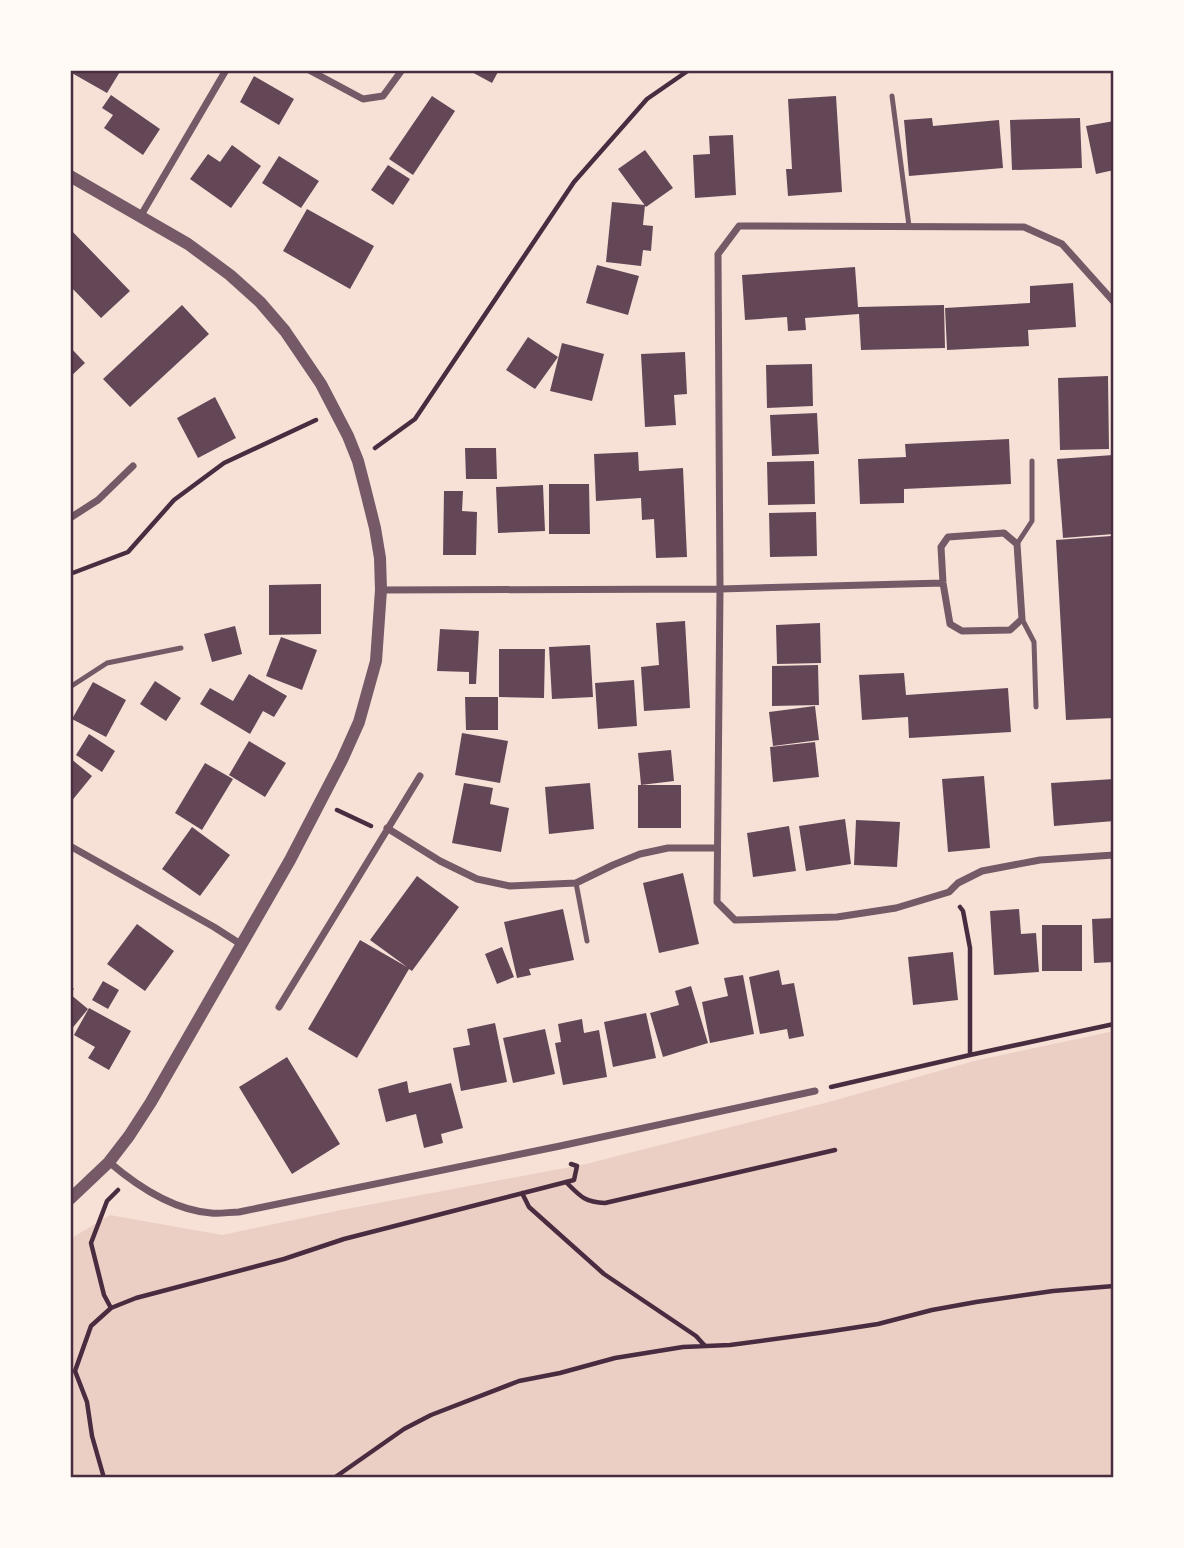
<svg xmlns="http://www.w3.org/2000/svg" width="1184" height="1548" font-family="Inter,sans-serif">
	<rect width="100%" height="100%" fill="#f7e1d7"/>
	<path fill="#ebcfc5" d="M1114,1031V1478H70V1239L110,1215L222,1235L341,1210L586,1164L825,1103L978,1060Z"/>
	<path fill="#644757" d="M70,70H121L107,93L70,72Z
		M468,70H499L492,83Z
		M254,76L294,99L279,125L240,102Z
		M111,95L160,129L143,155L104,128L113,115L102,108Z
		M432,96L455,111L413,175L389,159Z
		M836,96L842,192L788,196L786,169H792L788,99Z
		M932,118L933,126L999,120L1003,168L909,176L904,120Z
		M1080,118L1082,168L1012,170L1010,120Z
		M1114,121V170L1096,174L1086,126Z
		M733,135L736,195L695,198L693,155L710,154L709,136Z
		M232,145L261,166L231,208L190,179L208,154L220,162Z
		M645,150L673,188L646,207L618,169Z
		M279,156L319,181L301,208L262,183Z
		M388,165L410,179L393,205L371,190Z
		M612,202L645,205L643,225L653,226L651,251L643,250L641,266L606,262Z
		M307,209L374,246L350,289L283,251Z
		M70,229L130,291L101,318L70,286Z
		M597,265L639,276L628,315L586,303Z
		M855,267L858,307L944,305L945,348L861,350L859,314L805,318L806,330L788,331L787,317L745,320L742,275Z
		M1073,283L1076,327L1028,330L1029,346L947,350L945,308L1030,303V286Z
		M182,305L209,334L130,407L103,379Z
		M528,337L558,357L535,389L506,370Z
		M562,343L604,354L592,401L550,391Z
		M70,347L85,363L70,377Z
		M685,352L687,394L674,395L676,425L645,427L641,354Z
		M812,364L813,406L767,408L766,365Z
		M1108,376L1109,449L1060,450L1058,378Z
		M215,397L236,438L198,458L177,418Z
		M817,413L819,454L772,456L770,415Z
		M1009,439L1011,484L904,489V503L860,504L858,459L906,457L905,444Z
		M465,448H496L497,479H466Z
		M638,452L639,471L683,468L687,557L656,558L654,519L642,520L641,498L596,501L594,454Z
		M1113,455L1114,534L1063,538L1057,459Z
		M814,461L815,504L768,505L767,462Z
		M549,484H589L590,534H549Z
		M543,485L545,531L498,533L496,487Z
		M444,491H463L462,511L477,512L476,555H443Z
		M816,512L817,556L770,557L769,513Z
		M1111,536L1114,579V718L1066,720L1056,540Z
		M321,584V634L269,635V585Z
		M685,621L690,708L644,711L641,667L659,665L656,623Z
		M820,623L821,663L777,664L776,625Z
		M235,626L242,654L212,662L204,634Z
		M440,629L479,631L476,684H469V672L437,671Z
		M281,637L317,650L302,690L266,676Z
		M590,645L593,697L552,699L549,647Z
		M499,649H545L544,698L499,697Z
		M818,665L819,705L772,706V666Z
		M904,673L906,695L1008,688L1011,732L909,738L908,717L862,720L859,675Z
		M249,674L287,696L274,717L263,711L250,734L200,704L210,688L233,701Z
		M634,680L637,726L598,729L595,683Z
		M155,681L181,698L166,721L140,704Z
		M93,682L126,700L106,737L72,719Z
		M465,697H498V730H466Z
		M815,706L819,740L773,746L769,712Z
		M462,733L508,741L500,783L455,775Z
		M89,734L115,751L102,772L76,755Z
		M249,741L286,763L265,797L229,775Z
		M815,742L819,777L773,782L770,747Z
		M671,750L674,781L641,785L638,753Z
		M70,758L92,776L70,803Z
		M205,763L233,779L202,830L175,813Z
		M984,776L990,848L948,852L942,779Z
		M1114,779V821L1054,826L1051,783Z
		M464,783L493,788L490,804L509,808L501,852L452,843Z
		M590,783L594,829L549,834L545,787Z
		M638,785H681V828H638Z
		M845,819L851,864L806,871L799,826Z
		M856,820L900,822L897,867L854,865Z
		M789,826L796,871L753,877L747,833Z
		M192,827L230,855L200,896L162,869Z
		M683,873L699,944L659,953L643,883Z
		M417,876L459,907L412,971L409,969L357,1058L308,1029L360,940L407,967L370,940Z
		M563,909L574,960L529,969L531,975L517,978L504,922Z
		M1019,909L1021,934L1036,933L1039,972L994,975L990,911Z
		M1114,918V962L1094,963L1092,919Z
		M137,924L174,951L145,991L107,964Z
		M1042,925H1082V971H1042Z
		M502,947L514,977L497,984L485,954Z
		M953,952L958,1000L913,1005L908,957Z
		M779,970L782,985L794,983L804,1036L789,1039L787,1029L760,1034L749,977Z
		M743,975L754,1034L710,1043L702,1002L728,996L724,978Z
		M103,981L119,990L108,1009L92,1000Z
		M70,986L74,989L70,994L88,1009L70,1031Z
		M691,986L708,1043L663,1057L650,1013L679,1005L675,991Z
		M89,1008L131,1031L109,1070L88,1058L95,1047L74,1035Z
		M646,1013L656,1058L613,1067L604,1022Z
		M582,1019L584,1033L599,1030L607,1077L563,1085L555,1043L561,1042L558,1024Z
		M495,1023L507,1082L461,1091L453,1048L470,1045L467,1029Z
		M545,1029L555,1074L513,1083L503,1038Z
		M287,1057L340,1144L292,1174L239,1087Z
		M407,1081L409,1093L451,1083L463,1128L441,1134L443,1143L424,1148L416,1114L386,1122L378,1089Z"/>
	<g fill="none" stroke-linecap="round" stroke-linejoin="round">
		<path stroke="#4a2c40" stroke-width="4.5" d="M375,448L415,419L574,182L647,99L689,70
			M70,574L128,552L174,500L224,463L316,420
			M337,810L371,826
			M960,907L963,911L970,948V1055
			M831,1087L970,1055L1114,1024
			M566,1182C580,1196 584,1202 605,1203L835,1150
			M522,1193L529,1207L604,1274L696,1336L705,1346
			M111,1308L104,1295L91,1243L107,1201L118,1190
			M104,1478L92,1436L87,1402L75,1371L91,1326L111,1308L136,1298L284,1259L344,1239L574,1180L577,1166L571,1164
			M334,1478L404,1429L431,1415L519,1381L560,1373L615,1358L683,1347L730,1345L826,1332L878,1324L932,1310L976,1302L1053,1291L1114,1286"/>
		<path stroke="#755966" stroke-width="5" d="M892,96L909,226
			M1017,544L1032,521V461
			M1022,619L1034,642L1036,707
			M70,687L107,663L181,648
			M576,883L587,941"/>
		<path stroke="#755966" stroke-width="7" d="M309,70L363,99L383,96L402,70
			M140,217L226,70
			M1114,302L1062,244L1024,227L739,226L718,254L720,589L717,902L735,920L837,917L896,908L949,892L958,883L982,871L1040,860L1114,855
			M70,518L98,500L133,466
			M1004,533L1017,544L1022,619L1010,630L962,631L950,624L943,583L941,547L948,537Z
			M381,590L720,589L943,583
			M387,828L440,861L477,879L510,886L576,883L613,865L640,854L668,848H717
			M70,846L214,927L242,945
			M279,1007L420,776
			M109,1162C137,1186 172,1210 211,1213C220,1214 230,1212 239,1212L560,1146L815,1091"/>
		<path stroke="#755966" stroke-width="12" d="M70,176L188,244L230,275L260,302L285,331L321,384L348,436L358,461L365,488L375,528L380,558L381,590L376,661L359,722L342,760L290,860L151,1102L129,1136L109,1162L70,1199"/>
	</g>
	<rect width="1184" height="1548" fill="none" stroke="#fffaf5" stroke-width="144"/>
	<rect x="72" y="72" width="1040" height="1404" fill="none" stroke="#4a2c40" stroke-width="2.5"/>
</svg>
